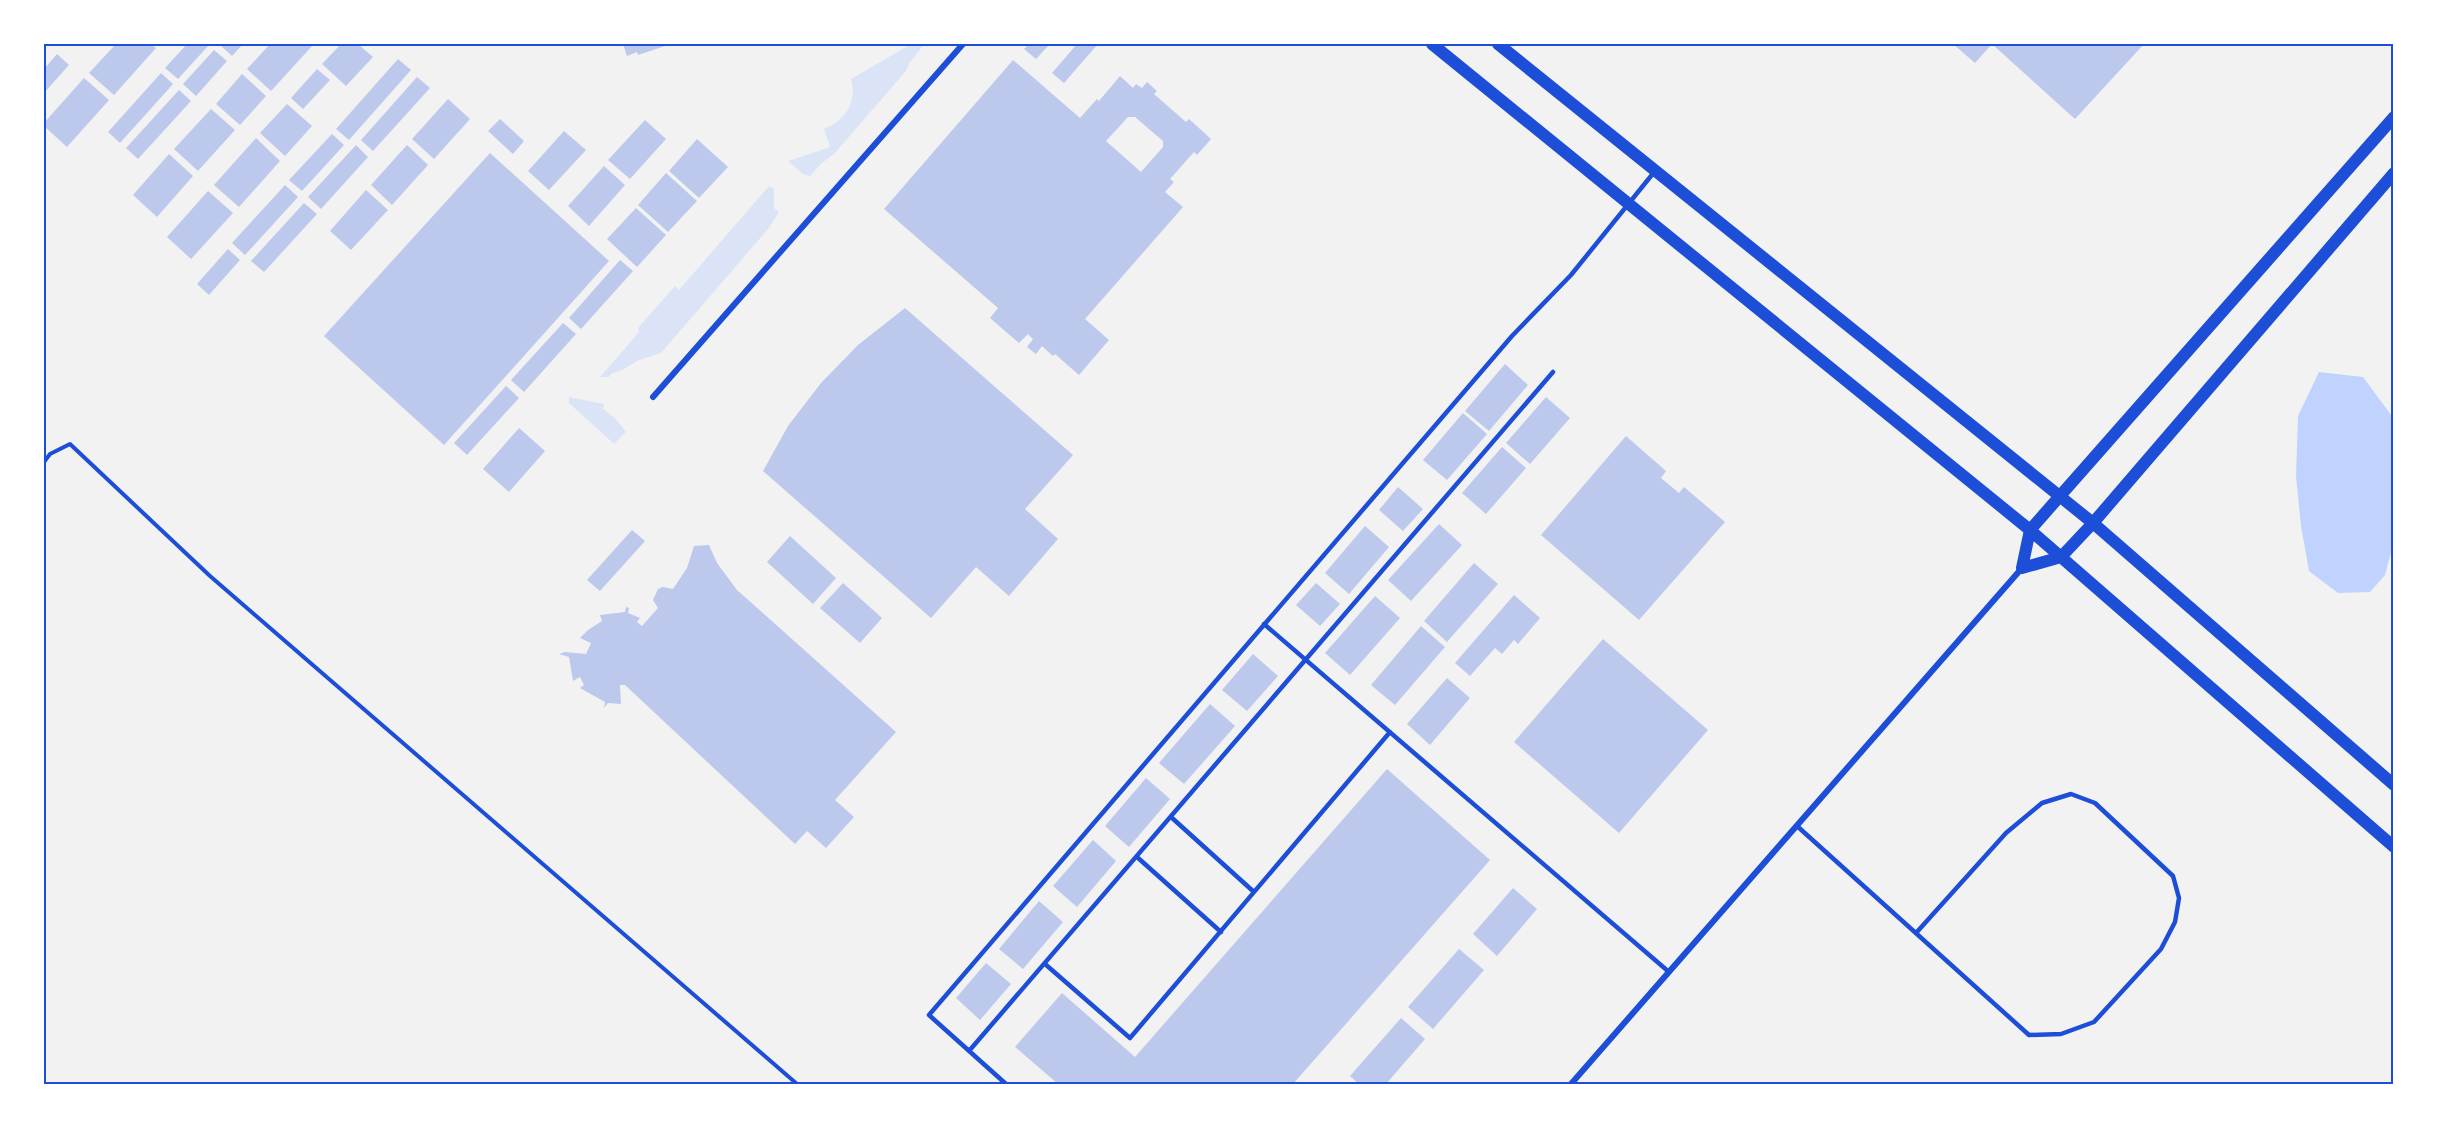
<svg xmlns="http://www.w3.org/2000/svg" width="2437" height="1128" font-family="Mulish,sans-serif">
	<rect width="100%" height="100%" fill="#f2f2f2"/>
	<path fill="#dbe4f7" d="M911,44H920L922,47L910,62L906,71L834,154L822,163L810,176L803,174L788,161L830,147L824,129C846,120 857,102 851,79Z
		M769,186L774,189V208L779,212L769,228L661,353L639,360L622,370L611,374L609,377H600L639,332L638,328L675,286L679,290Z
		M569,397L604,404L603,409L615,418L626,432L614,444L569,403Z"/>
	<path fill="#bfd3fe" d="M2319,372L2363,377L2394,419L2393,544L2385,575L2370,592L2338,593L2309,571L2301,526L2296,476L2298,416Z"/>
	<path fill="#bdc9ec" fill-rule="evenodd" d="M116,44H150L156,48L114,95L89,73Z
		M187,44L209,45L178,79L165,68Z
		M219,44H243L232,56Z
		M270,44L313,45L271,91L247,69Z
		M341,44H358L373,57L346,86L322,64Z
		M623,44H671L638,55L637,52L627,56Z
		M1029,44H1050L1036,59L1024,49Z
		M1077,44H1098L1064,83L1052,73Z
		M1953,44H2144L2075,119L1992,44L1975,63Z
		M214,50L227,61L196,96L183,84Z
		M57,54L69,65L44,93V69Z
		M398,59L411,70L349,140L336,129Z
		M1013,60L1080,118L1097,99L1099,101L1120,76L1133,88L1136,84L1142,88L1147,82L1157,91L1154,94L1186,122L1189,119L1211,139L1197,155L1194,152L1170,179L1174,182L1165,192L1183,207L1085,319L1109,340L1079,375L1055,354L1053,356L1042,346L1036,354L1027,347L1033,339L1028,334L1019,343L990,318L998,308L884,209ZM1128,117H1135L1163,141V147L1141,172L1106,141Z
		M317,69L330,80L303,109L291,98Z
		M161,73L173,84L120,143L108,132Z
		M242,74L266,96L240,125L216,104Z
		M417,77L430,88L373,151L361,140Z
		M84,78L109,100L67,147L44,126V123Z
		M179,90L191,101L138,159L126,148Z
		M448,99L470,119L434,159L412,139Z
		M287,104L312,126L285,156L260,133Z
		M211,109L235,130L198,171L174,149Z
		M500,119L524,141L513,154L488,131Z
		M645,120L666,139L630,179L608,160Z
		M564,131L586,150L549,190L528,171Z
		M332,134L344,145L302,191L289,180Z
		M256,138L280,161L239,207L214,185Z
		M697,139L728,167L699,198L669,171Z
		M356,145L368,157L321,209L308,197Z
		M407,145L428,165L392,205L371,185Z
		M490,153L609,261L444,445L324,336Z
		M169,154L193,176L157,217L133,195Z
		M604,166L625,185L589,226L568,206Z
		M666,173L697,201L668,232L638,205Z
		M285,185L298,197L245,255L232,243Z
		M366,190L388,210L351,250L330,231Z
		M208,191L233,213L191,259L167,237Z
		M304,203L317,214L264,272L251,261Z
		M636,208L666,235L637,267L607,239Z
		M228,249L240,260L209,295L197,284Z
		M620,260L633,271L581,329L569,318Z
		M905,308L1073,455L1025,509L1058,539L1009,596L976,567L931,618L763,471L788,426L821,383L858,345Z
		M563,323L576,334L524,392L511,380Z
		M1505,364L1528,385L1489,431L1465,411Z
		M506,386L519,398L467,455L454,443Z
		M1546,397L1570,418L1530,464L1506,443Z
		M1463,413L1487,434L1447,480L1423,460Z
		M519,428L545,451L509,492L483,469Z
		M1626,436L1666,471L1661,478L1679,493L1684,487L1725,522L1639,620L1541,535Z
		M1502,447L1526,468L1486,514L1462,493Z
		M1398,487L1423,509L1403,531L1379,510Z
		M1439,524L1462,545L1411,601L1388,580Z
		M1365,526L1389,547L1349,594L1325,573Z
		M632,530L645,541L600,591L587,580Z
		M790,536L836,578L813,604L767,562Z
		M709,545L717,563L737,590L896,732L835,800L854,817L826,848L807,831L795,844L625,685H620L621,704L608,703L604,708L605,702L580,688L584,685L580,677L573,681L569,657L559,654L565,652L586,654L591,643L580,638L588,630L602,621L600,615L625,612L626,607L629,608L628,613L640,618L637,622L642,626L658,608L653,600L658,589L663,587L673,589L687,568L694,546Z
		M1474,563L1498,584L1447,642L1424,621Z
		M843,583L882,618L860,643L820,608Z
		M1316,583L1340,604L1320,626L1296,605Z
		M1514,595L1540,618L1518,644L1514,640L1502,654L1495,648L1470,676L1455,663Z
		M1375,596L1400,618L1350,675L1325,653Z
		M1421,626L1445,647L1395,705L1371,685Z
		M1603,639L1708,730L1619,833L1514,742Z
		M1253,654L1278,676L1247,711L1222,690Z
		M1447,678L1470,698L1430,745L1407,724Z
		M1210,704L1235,726L1184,784L1159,763Z
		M1387,769L1490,860L1293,1084H1058L1015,1047L1062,993L1135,1057Z
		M1146,778L1170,799L1129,847L1105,826Z
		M1093,840L1116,861L1077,907L1053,886Z
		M1513,888L1537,909L1497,956L1473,934Z
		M1039,901L1063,922L1023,969L999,949Z
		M1459,949L1484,970L1433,1029L1408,1007Z
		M986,963L1011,984L980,1020L956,998Z
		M1401,1018L1425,1039L1386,1084H1359L1350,1076Z"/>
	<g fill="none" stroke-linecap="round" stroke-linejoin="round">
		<path stroke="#1d4ed8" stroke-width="4" d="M44,462L50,454L70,444L210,576L797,1084"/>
		<path stroke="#1d4ed8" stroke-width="4.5" d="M1264,624L1669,972
			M1171,817L1254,892
			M1797,826L2029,1035L2061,1034L2094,1022L2161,949L2175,922L2179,898L2173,876L2095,803L2071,794L2042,803L2006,833L1916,933
			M1137,857L1221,932
			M1045,964L1130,1038L1390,732
			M969,1051L1553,372
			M1006,1084L929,1015L1512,336L1571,275L1655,171"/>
		<path stroke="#1d4ed8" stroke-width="6" d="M653,397L963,44
			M1571,1084L2022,568"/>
		<path stroke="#1d4ed8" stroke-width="12" d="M1432,44L2030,530L2394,847
			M1498,44L2093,523L2394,785
			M2394,117L2030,530L2022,568L2061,557L2093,523L2394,173"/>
	</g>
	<rect width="2437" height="1128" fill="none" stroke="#ffffff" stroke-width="90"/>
	<rect x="45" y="45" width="2347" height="1038" fill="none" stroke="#1d4ed8" stroke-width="2"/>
</svg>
